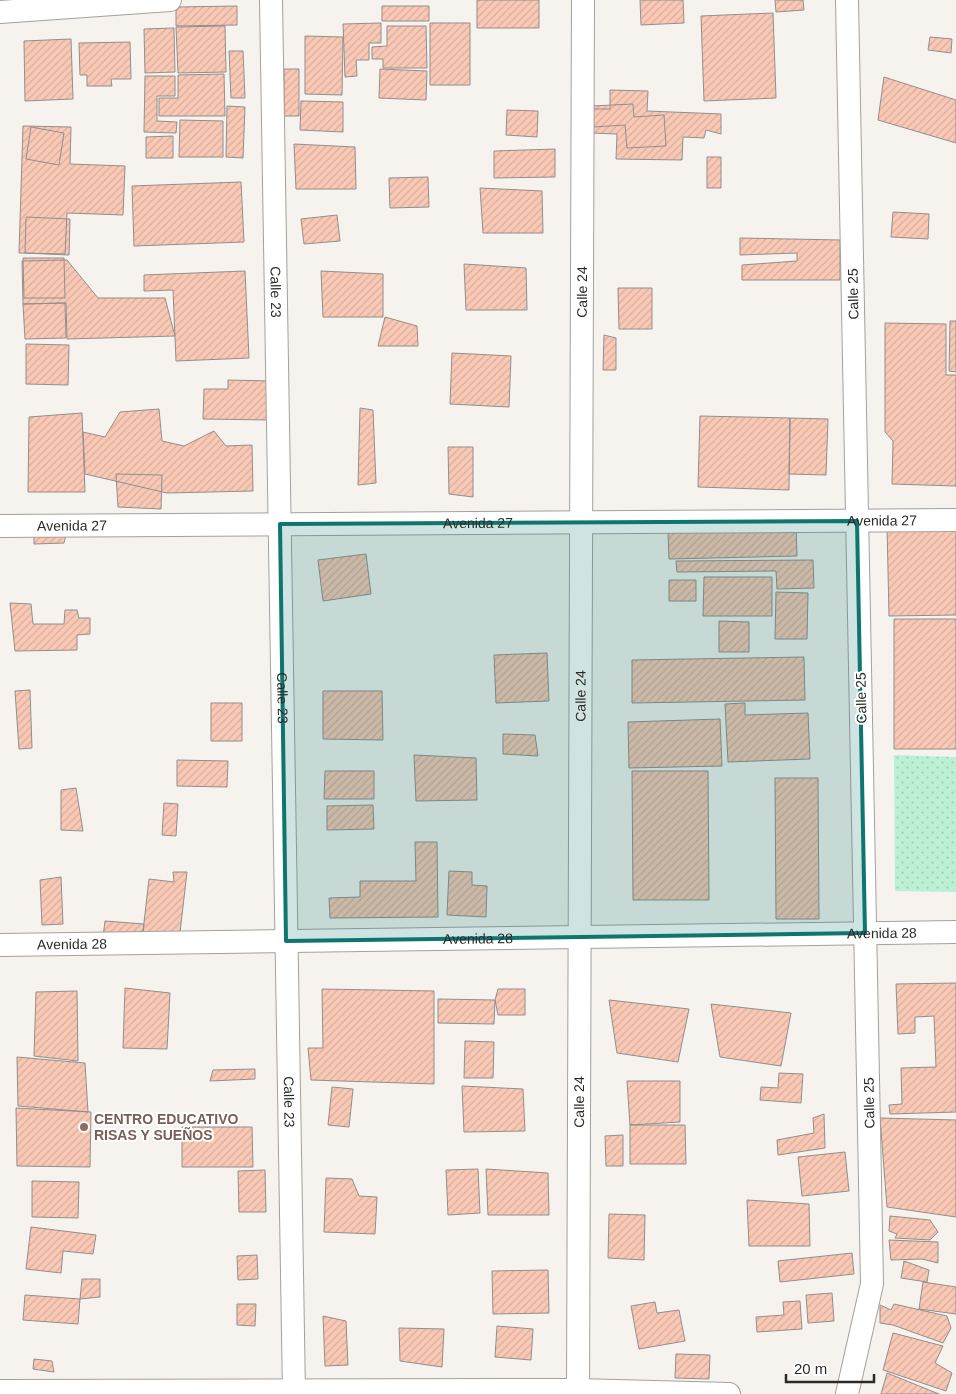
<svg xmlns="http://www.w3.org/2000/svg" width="956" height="1394" font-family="Arial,sans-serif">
	<defs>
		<pattern id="green-dots" width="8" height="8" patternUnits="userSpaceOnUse" patternTransform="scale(1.25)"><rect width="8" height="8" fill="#bcf0d5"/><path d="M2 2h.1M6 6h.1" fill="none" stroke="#a2ceb7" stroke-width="1.8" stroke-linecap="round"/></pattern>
		<pattern id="building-hatch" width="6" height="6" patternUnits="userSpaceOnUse" patternTransform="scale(1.25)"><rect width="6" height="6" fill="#fac9b6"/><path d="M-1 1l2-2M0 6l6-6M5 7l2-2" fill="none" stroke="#d6ad9c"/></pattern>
	</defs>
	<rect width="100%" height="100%" fill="#f6f2ee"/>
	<path fill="url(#green-dots)" d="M894,755L956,757V892L895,891Z"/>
	<path fill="url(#building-hatch)" stroke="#938e8c" d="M477,0H539V28H477Z
		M640,0H683L684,23L641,25Z
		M775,0H803L804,10L776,12Z
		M237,6V25L176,26V7Z
		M382,6H429V21H382Z
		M773,13L776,98L704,101L701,16Z
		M381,23V43H369V60H356L357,76L345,77L343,24Z
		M430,23H470V85H430Z
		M225,26L226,72L178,73L176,27Z
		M387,26H426L427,68H383V59H372V47L387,46Z
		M174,28L175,72L145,73L144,29Z
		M305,36L343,37L342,95L305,94Z
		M930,37L952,39L951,53L928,50Z
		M71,39L73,99L25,101L24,41Z
		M130,42L131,79H111L112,86H87V75H80L79,43Z
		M229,51H243L245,98H231Z
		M284,69H299V116H284Z
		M380,69L427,71L426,100L379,98Z
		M224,74L225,116H159V98H178V75Z
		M145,76H175V96H157V121L177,122L176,133L144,132Z
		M884,77L956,100V143L878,120Z
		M610,90L648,91L647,111L721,114V134L706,130L704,138L683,137L682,160L616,159L617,134L591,133L592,109H610Z
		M301,101L343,102V132L300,130Z
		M633,104L634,117L664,115L666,146L627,148L625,125L593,127L592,106Z
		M227,106L245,107L243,158L226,157Z
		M507,110L538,111L537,137L506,135Z
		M180,120L223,121V157H179Z
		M23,126L71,127L70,164L125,166L123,215L67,213L65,254L19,253Z
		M31,127L64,133L59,165L26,159Z
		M173,136V158H146V137Z
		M294,144L355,147L356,189H296Z
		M555,149V177L494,178V151Z
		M707,157H721V188H707Z
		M428,177L429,207L390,208L389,178Z
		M241,182L244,242L134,246L132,186Z
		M480,188L542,191L543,233H483Z
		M893,212L929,214L928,239L891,237Z
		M337,215L340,241L304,244L301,219Z
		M26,217L70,219L69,255L25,253Z
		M740,238L840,240V280H742V265L797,261V253L740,255Z
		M23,258H64L65,298H24Z
		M67,260L98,298H165L175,336L67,339L66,303L23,304L22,261Z
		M464,264L526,268L527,310H466Z
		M245,271L249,358L176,361L173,290L144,291V275Z
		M321,271L383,274V317H323Z
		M618,288H652V329H619Z
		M65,303L66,338L25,339L23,304Z
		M385,317L417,326L418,346H378Z
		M950,321H956V372L949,371Z
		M885,323L946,324V375H956V486L892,484L893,441L885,432Z
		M604,335L616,338V370H603Z
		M26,344L69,345L68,385L26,384Z
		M452,353L511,356L509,407L450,404Z
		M228,380L270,381V420L203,419L204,389H228Z
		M360,408L373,410L376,483L358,485Z
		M159,409L162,441L184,446L214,431L226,446L252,445L253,491L167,493L85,474L83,432L105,437L120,412Z
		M82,413L85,492H28L29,417Z
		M700,416L790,418L789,490L698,487Z
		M790,418L828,419L826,475L789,474Z
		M448,447H473V497L449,494Z
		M116,474L162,475L161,509L118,507Z
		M956,524V615L889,616L887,525Z
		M796,527L797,556L669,559L668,530Z
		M34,532L66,534L64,543L34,544Z
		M366,554L371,594L323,601L318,560Z
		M813,560L814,588L777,589L776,571L677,572L676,561Z
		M704,577H772V616H703Z
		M669,580H696V601H669Z
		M776,592L808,593L807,639H775Z
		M10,603L31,604L33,624H64L65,610H77L79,618H90V634L77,635V650L15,651Z
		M894,619H956V749H894Z
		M719,621L749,622V652H719Z
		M547,653L549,701L496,703L494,655Z
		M804,657L805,700L632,703V660Z
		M30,690L32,748L19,749L15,691Z
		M323,691H382L383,740L323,739Z
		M211,703H242V741H211Z
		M745,703V715L808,713L810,759L728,762L725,704Z
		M720,719L722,766L629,768L628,722Z
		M503,734L535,735L538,756L503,754Z
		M414,755L476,758L477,800L416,801Z
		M177,760L228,761L227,787L177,786Z
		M325,771H374V799H324Z
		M632,771H708L709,900H633Z
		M775,778H818L819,919H776Z
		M76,788L83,831L61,830V790Z
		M164,803L178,804L176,836L162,835Z
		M373,805L374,829L327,830V806Z
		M415,842H437L438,917L330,918L329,898L360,897V881H416Z
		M449,871L472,872V885L487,886L486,917L447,915Z
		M173,872H187L179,941L142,940L149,879L174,882Z
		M61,877L63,924L42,925L40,880Z
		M105,921L144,924L142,940L103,937Z
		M956,983V1112L890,1114L889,1105L902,1104L901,1068L936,1067L934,1016L915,1017V1033L898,1034L896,984Z
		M125,988L170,993L167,1049L123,1048Z
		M322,989L434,991V1084L311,1080L308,1048H323Z
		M498,989H525V1015H498L495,1000Z
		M77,991L78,1061L34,1056L36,992Z
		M438,999L495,1000L494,1024L438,1023Z
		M609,1000L689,1009L678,1062L617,1053Z
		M711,1004L791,1013L781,1066L720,1057Z
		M465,1041L494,1042L493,1078H464Z
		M17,1057L85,1063L88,1112L18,1106Z
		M255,1069V1079L210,1081L213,1070Z
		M779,1073L803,1074L801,1103L760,1100L761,1087L778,1088Z
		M627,1081H680V1122L630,1125Z
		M462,1086L523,1089L525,1131L464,1132Z
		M332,1087L353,1089L349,1127L328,1125Z
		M16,1108L91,1112L90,1167L17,1166Z
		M824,1114L825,1148L778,1155L777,1140L814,1133L813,1118Z
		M880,1118L956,1120V1217L887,1207Z
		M630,1125H685L686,1164H630Z
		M182,1127H252L253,1167H182Z
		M623,1135V1166H606L605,1136Z
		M845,1152L849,1191L802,1196L798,1157Z
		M478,1169L480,1213L448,1215L446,1170Z
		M486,1169L548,1173L549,1215H488Z
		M265,1170L266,1212H239L238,1171Z
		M326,1178L352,1179L359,1196L377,1197L375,1234L324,1232Z
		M32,1181L79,1182L78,1218L32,1217Z
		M747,1200L809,1204L810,1246H749Z
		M609,1214L645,1215L644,1260L608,1258Z
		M890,1216L930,1220L938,1232L930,1240L895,1238L897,1234L889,1231Z
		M31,1227L96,1235L93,1254L63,1251L61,1273L26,1269Z
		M889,1240L938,1242V1263L922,1259L891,1260Z
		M852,1253L854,1274L780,1282L778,1261Z
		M257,1255L258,1279L238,1280L237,1256Z
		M904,1261L929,1270L927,1282L901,1278Z
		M548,1270L549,1313L493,1314L492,1271Z
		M82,1279H100V1297L80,1299Z
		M923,1282L956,1287V1314L919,1309Z
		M832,1293L834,1321L808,1323L806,1295Z
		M25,1295L80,1299L78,1324L23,1320Z
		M800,1301L802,1329L757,1332L756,1317L784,1315L783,1302Z
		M655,1302L657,1313L679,1310L685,1341L639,1349L631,1306Z
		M237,1304H256L255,1326L237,1325Z
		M894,1304L947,1316L951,1328L943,1343L893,1325L880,1323V1305L891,1310Z
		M323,1316L346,1321L348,1365L325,1366Z
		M497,1326L533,1329L531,1360L495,1357Z
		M399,1328L444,1329L442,1367L400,1361Z
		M893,1333L943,1346L935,1363L952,1373L946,1391L883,1370Z
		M676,1354L710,1355L709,1379L675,1378Z
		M34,1359L52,1361L54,1372L33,1369Z
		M887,1373L939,1394H881Z"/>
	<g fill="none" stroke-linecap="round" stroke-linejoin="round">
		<defs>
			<g id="minor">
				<path id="s1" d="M271,0L294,1394"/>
				<path d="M0,12L170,0"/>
				<path id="s2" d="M0,526L956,520"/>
				<path id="s3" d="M0,945L956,932"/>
				<path d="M0,1391L579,1390L729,1394"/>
				<path id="s4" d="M578,1394L583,0"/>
				<path d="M847,1394L872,1284L847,0"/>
			</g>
		</defs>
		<use href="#minor" stroke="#a4a19d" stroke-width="24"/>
		<use href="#minor" stroke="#fff" stroke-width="22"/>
	</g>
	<path fill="#0f766e" fill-opacity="0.2" stroke="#0f766e" stroke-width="4" stroke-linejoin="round" d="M857,521L865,933L286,941L280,524Z"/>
	<circle fill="#8d6e63" stroke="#fff" stroke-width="2" cx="84" cy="1127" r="5"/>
	<g text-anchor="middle" stroke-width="4" stroke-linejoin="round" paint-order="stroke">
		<g font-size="14" fill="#2c2b29" stroke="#fff">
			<text dy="5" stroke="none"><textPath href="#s1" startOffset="292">Calle 23</textPath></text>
			<text dy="5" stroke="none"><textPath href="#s4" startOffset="1102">Calle 24</textPath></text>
			<text transform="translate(853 294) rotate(-91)" y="5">Calle 25</text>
			<text dy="5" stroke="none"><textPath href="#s2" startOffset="882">Avenida 27</textPath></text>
			<text dy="5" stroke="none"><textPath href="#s2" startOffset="478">Avenida 27</textPath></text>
			<text dy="5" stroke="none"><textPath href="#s2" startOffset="72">Avenida 27</textPath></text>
			<text dy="5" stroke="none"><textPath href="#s1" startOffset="698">Calle 23</textPath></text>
			<text dy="5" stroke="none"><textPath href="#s4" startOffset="698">Calle 24</textPath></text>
			<text transform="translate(861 698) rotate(-91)" y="5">Calle 25</text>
			<text dy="5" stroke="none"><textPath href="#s3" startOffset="882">Avenida 28</textPath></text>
			<text dy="5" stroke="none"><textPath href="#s3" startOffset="478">Avenida 28</textPath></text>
			<text dy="5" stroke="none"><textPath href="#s3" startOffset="72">Avenida 28</textPath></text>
			<text dy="5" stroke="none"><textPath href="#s1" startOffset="1102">Calle 23</textPath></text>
			<text dy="5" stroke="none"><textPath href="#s4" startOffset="292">Calle 24</textPath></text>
			<text transform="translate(869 1103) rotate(-91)" y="5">Calle 25</text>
		</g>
		<g font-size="14" font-weight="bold" fill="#785e54" stroke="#fff" text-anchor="start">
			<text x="94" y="1124">CENTRO EDUCATIVO<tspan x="94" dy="16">RISAS Y SUEÑOS</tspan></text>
		</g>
	</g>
	<path d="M786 1374v8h88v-8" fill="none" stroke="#2c2b29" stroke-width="2.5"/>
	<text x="794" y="1374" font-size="15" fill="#2c2b29" stroke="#ffffff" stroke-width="4" paint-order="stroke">20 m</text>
</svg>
